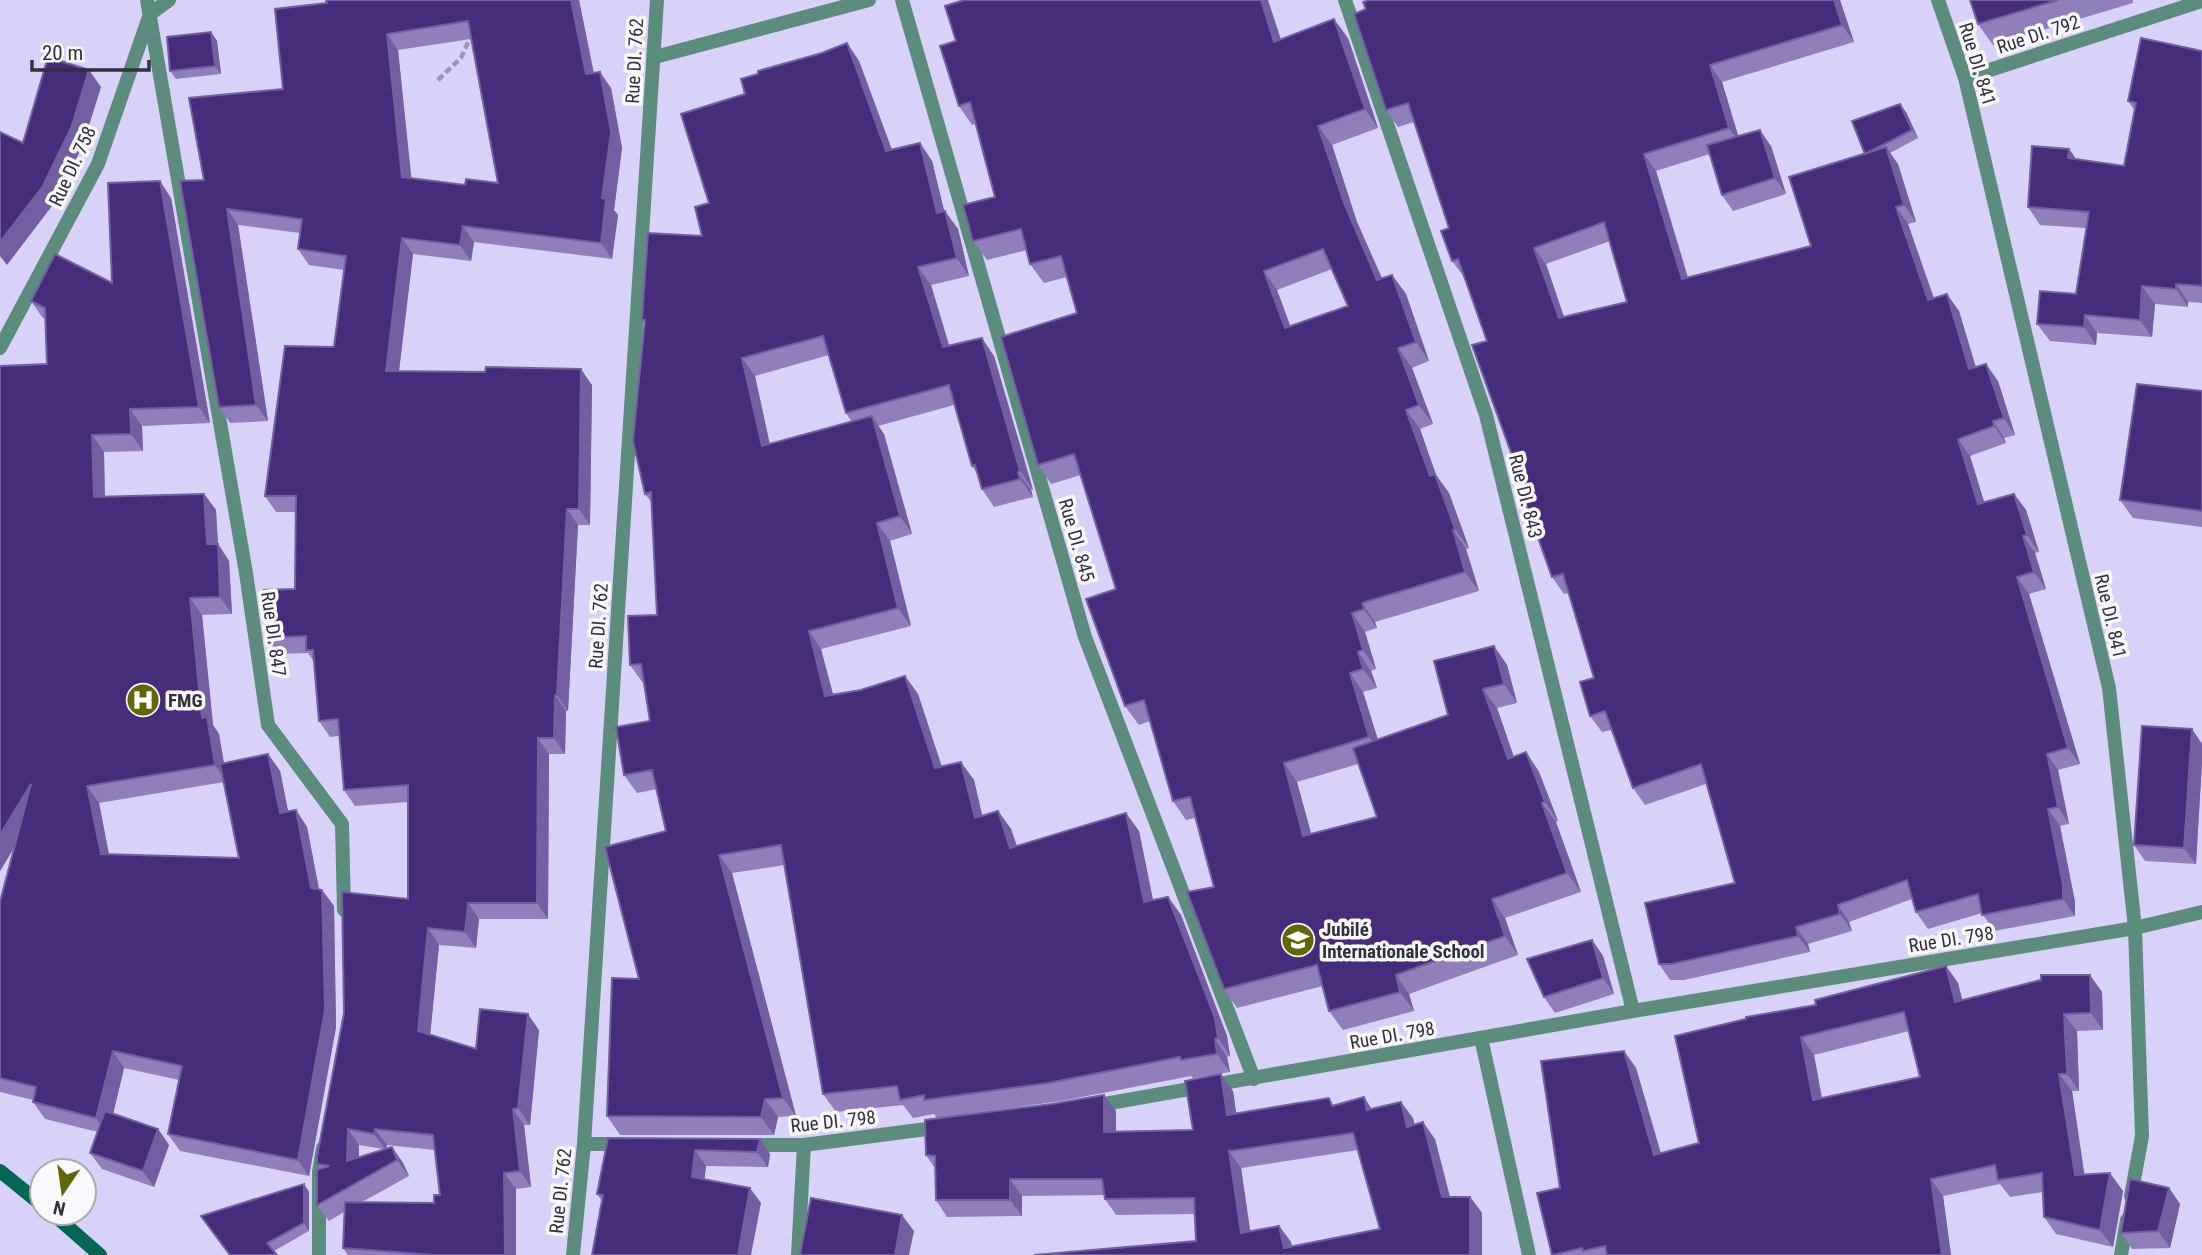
<svg xmlns="http://www.w3.org/2000/svg" width="2202" height="1255" font-family="'Roboto Condensed',sans-serif">
	<rect width="100%" height="100%" fill="#d9d2f8"/>
	<g fill="none" stroke-linecap="round" stroke-linejoin="round">
		<path stroke="#9b95b2" stroke-width="4.5" stroke-dasharray="7 3.5" stroke-linecap="butt" d="M438,80L461,58L471,36"/>
		<path stroke="#5c8c7e" stroke-width="14" d="M902,0L1085,637L1254,1079
			M1481,1038L1529,1255
			M798,1255L804,1145"/>
		<path stroke="#5c8c7e" stroke-width="14" d="M147,0L246,573L268,725L342,824L344,910
			M1345,0L1486,415L1633,1011
			M1938,0L1965,78L2109,688L2135,928L2142,1136L2131,1196
			M655,57L869,0
			M1965,78L2202,1
			M0,348L98,164L150,14L169,0
			M1093,1106L1633,1011L2135,928L2202,912
			M584,1144H624
			M746,1145H804L942,1127
			M319,1255V1172L323,1148
			M2121,1255L2127,1220"/>
		<path stroke="#5c8c7e" stroke-width="14" d="M573,1255L584,1144L657,0"/>
		<path stroke="#036754" stroke-width="14" d="M0,1171L42,1205
			M52,1213L100,1255"/>
	</g>
	<path fill="#907fba" fill-rule="evenodd" d="M579,0L594,73L611,88L622,148L614,210L618,215L612,259L474,242L471,261L413,254L399,371L592,385L590,525H578L568,711H566L565,754H549L548,919H479L476,948L439,945L430,1035L476,1049L539,1030L530,1125H524L531,1187L516,1189V1255H348L343,1248L344,1212L329,1221L317,1205L321,1169L317,1164L408,899V802L355,806L344,790L339,736L330,737L319,721L314,662L308,653L277,654L266,638L295,589L296,512H276L265,496L334,347L344,270L309,265L298,249L300,233L238,225L268,421L230,423L219,407L204,180L283,89L275,9ZM471,39L498,183L465,185L411,179L398,50ZM359,1145L383,1149L359,1157ZM387,1145L435,1150L440,1195L434,1203L362,1202L409,1176L403,1163L392,1147L386,1148Z
		M1840,0L1854,42L1722,82L1738,136L1771,146L1786,194L1733,211L1722,195L1710,154L1656,171L1688,277L1811,246L1865,154L1906,112L1918,138L1890,153L1898,164L1916,222L1908,224L1934,298L1959,311L1976,367L1998,381L2015,435L2004,438L2006,443L1970,456L1984,502L2014,494L2026,510L2039,552L2035,553L2046,589L2029,594L2080,764L2058,770L2069,824L2060,826L2075,902V916L1994,931L1982,913L1928,929L1916,912L1912,899L1849,922L1852,931L1808,944L1810,952L1684,980H1670L1659,964L1735,883L1706,784L1645,805L1633,788L1611,730L1602,732L1590,716L1594,678L1569,593L1564,594L1552,577L1513,458L1487,341L1464,277L1452,261L1449,228L1414,122L1398,127L1386,110L1366,9ZM1610,241L1627,302L1564,317L1546,264Z
		M1970,0H2133V3L1993,45L1978,24Z
		M211,32L217,41L221,74L176,79L170,71Z
		M1348,38L1378,128L1332,145L1357,222L1382,278L1392,275L1406,294L1429,361L1412,368L1433,424L1420,429L1436,475L1449,493L1469,548L1466,549L1479,591L1375,622L1377,628L1365,632L1376,669L1371,671L1377,688L1363,692L1378,740L1448,715L1494,646L1507,665L1517,703L1497,708L1514,757L1526,752L1539,772L1558,821L1556,822L1581,892L1505,918L1518,955L1409,994L1414,1011L1343,1030L1329,1011L1323,986L1237,1008L1224,989L1214,887L1195,818L1186,820L1173,801L1150,721L1139,725L1125,706L1116,589L1081,475L1051,484L1038,465L1077,313L1067,277L1044,283L1030,264L1027,250L987,260L973,241L995,197L975,124L972,125L959,106L940,46ZM1332,269L1348,306L1290,326L1277,290ZM1358,764L1377,817L1311,834L1297,782Z
		M847,43L859,61L892,150L920,143L932,161L944,211L958,229L969,276L931,285L949,346L994,356L1033,490H1031L1033,497L994,507L982,489L978,475L972,466L954,405L878,426L884,434L912,534L890,541L911,626L821,649L833,694L861,690L905,676L918,694L942,767L974,780L982,816L998,811L1011,829L1017,846L1139,831L1153,900L1168,897L1181,915L1227,1036L1230,1056L1227,1057L1230,1072L1193,1078L1191,1076L1061,1101L937,1118L934,1114L913,1118L903,1105L836,1112L823,1094L785,865L732,873L796,1116L778,1117L774,1135H620L607,1116L639,979L666,831L657,789L637,793L624,775L650,721L644,683H643L630,665L657,615L652,503L645,494L644,323L642,320L702,236L709,203L745,94L822,53ZM829,355L846,413L852,422L770,444L755,376Z
		M2202,51V303L2188,302V307L2155,304L2152,337L2097,333L2096,345L2050,341L2037,324L2076,294L2086,228L2040,225L2028,207L2069,149L2076,159L2124,166L2135,111L2128,101Z
		M171,198L210,423L142,426L143,451L104,452L105,497L204,494L216,510L218,544L229,561L232,614L202,615L213,725L219,734L224,763L268,754L280,771L288,812L296,810L307,827L319,889L322,890L334,906L336,1027L309,1176L180,1151L168,1134L179,1080L124,1068L113,1114L158,1129L169,1145L154,1187L102,1169L90,1153L98,1132L45,1119L33,1102V1100L0,1092V901L14,848L0,871V366L47,364L45,319L42,317L31,301L112,283ZM224,782L239,858L109,854L99,803Z
		M2202,391V527L2133,518L2120,500Z
		M2192,729L2202,744V761L2196,864L2145,861L2134,845Z
		M1592,940L1603,956L1614,994L1555,1013L1544,997Z
		M1946,966L1958,983L1962,1000L2102,992L2103,1030L2077,1031L2079,1091H2072L2084,1174L2123,1191L2113,1247L2056,1234L2044,1217L2043,1192L2010,1197L2000,1184L1943,1196L1951,1255H1552L1560,1188L1624,1051L1636,1068L1661,1153L1699,1143L1816,1005ZM1909,1031L1920,1077L1822,1098L1814,1055Z
		M1233,1091L1236,1114L1329,1098L1334,1106L1372,1109L1413,1118L1414,1125L1435,1139L1450,1197H1470L1482,1213V1255H1034L1196,1241L1195,1214L1116,1215L1105,1199L1104,1195L1022,1196V1216L947,1217L936,1200V1170L926,1155L1116,1111V1131L1193,1130ZM1358,1150L1380,1229L1292,1246L1291,1242L1279,1226L1250,1231L1241,1168Z
		M608,1138L760,1139L770,1154L768,1167L706,1166L704,1179L761,1203L602,1201L597,1194Z
		M304,1184L309,1192V1231L274,1251L230,1255Z
		M2169,1188L2180,1204L2170,1248L2132,1249L2121,1233Z"/>
	<path fill="#725ea0" d="M571,0H579L597,90L586,74Z
		M1261,0H1268L1288,61L1274,42Z
		M1834,0H1840L1854,42L1842,25Z
		M1334,19L1348,38L1378,128L1365,109Z
		M211,32L217,41L221,74L215,66Z
		M387,34L398,50L413,193L402,177Z
		M847,43L859,61L899,169L886,151Z
		M1710,65L1722,82L1741,145L1729,128Z
		M89,70L101,87L83,145L55,202L7,265L0,256V242Z
		M600,72L611,88L622,148L614,210L618,215L612,259L601,243L602,198Z
		M1900,104L1906,112L1918,138L1912,130Z
		M1318,126L1332,145L1357,222L1391,299L1377,280L1344,203Z
		M1760,130L1771,146L1786,194L1775,178Z
		M920,143L932,161L949,231L937,213Z
		M1886,147L1898,164L1916,222L1904,205Z
		M2069,149L2081,166L2068,158Z
		M1644,154L1656,171L1693,296L1682,279Z
		M160,181L171,198L210,423L199,407Z
		M1896,207L1908,224L1940,317L1928,300Z
		M227,209L238,225L268,421L256,405Z
		M945,211L958,229L969,276L957,258Z
		M463,226L474,242L471,261L460,245Z
		M402,238L413,254L397,387L386,371Z
		M1534,248L1546,264L1570,335L1559,318Z
		M918,267L931,285L955,365L943,347Z
		M1264,271L1277,290L1298,347L1285,328Z
		M1392,275L1406,294L1429,361L1416,342Z
		M2176,284L2188,302V307L2176,289Z
		M2142,286L2155,304L2152,337L2140,320Z
		M1947,294L1959,311L1981,386L1969,369Z
		M2085,315L2097,333L2096,345L2084,327Z
		M982,338L994,356L1033,490L1020,471Z
		M1398,348L1412,368L1433,424L1419,405Z
		M742,358L755,376L774,465L762,446Z
		M1986,364L1998,381L2015,435L2004,418Z
		M581,369L592,385L590,525L579,509Z
		M130,409L142,426L143,451L131,434Z
		M1406,410L1420,429L1436,475L1449,493L1469,548L1455,529L1430,476Z
		M872,416L884,434L912,534L900,516Z
		M1993,421L2004,438L2006,443L1994,426Z
		M92,435L104,452L105,514L94,497Z
		M1958,439L1970,456L1990,521L1978,504Z
		M1018,472L1031,490L1033,497L1020,479Z
		M204,494L216,510L218,548V544L229,561L232,614L220,597L207,544Z
		M2014,494L2026,510L2039,552L2027,535Z
		M567,509L578,525L568,711L557,695Z
		M877,523L890,541L911,626L898,608Z
		M1453,530L1466,549L1479,591L1465,572Z
		M2023,536L2035,553L2046,589L2034,572Z
		M2017,577L2029,594L2080,764L2068,748Z
		M190,598L202,615L213,725L219,734L227,782L215,765L202,718Z
		M1362,603L1375,622L1377,628L1364,609Z
		M1352,613L1365,632L1376,669L1363,650Z
		M809,631L821,649L838,714L825,696Z
		M1494,646L1507,665L1517,703L1504,684Z
		M1358,652L1371,671L1377,688L1363,669Z
		M1350,673L1363,692L1383,756L1369,737Z
		M905,676L918,694L948,786L935,768Z
		M1483,689L1497,708L1521,778L1508,759Z
		M555,695L566,711L565,754L554,738Z
		M2192,729L2202,744V761L2196,864L2184,848Z
		M538,738L549,754L548,919L537,903Z
		M1526,752L1539,772L1558,821L1545,802Z
		M268,754L280,771L292,830L280,813Z
		M2047,754L2058,770L2069,824L2058,807Z
		M961,762L974,780L987,836L975,818Z
		M1284,763L1297,782L1317,855L1303,836Z
		M31,784L42,801L0,871V835Z
		M87,786L99,803L112,871L101,854Z
		M1542,803L1556,822L1581,892L1567,873Z
		M2048,809L2060,826L2075,902V916L2063,899Z
		M296,810L307,827L322,905L311,888Z
		M998,811L1011,829L1023,866L1010,848Z
		M1126,813L1139,831L1157,920L1144,902Z
		M719,855L732,873L796,1116L783,1098Z
		M322,890L334,906L336,1027L309,1176L298,1160Z
		M1168,897L1181,915L1227,1036L1230,1056L1218,1038Z
		M1492,899L1505,918L1518,955L1505,936Z
		M468,903L479,919L476,948L465,932Z
		M1838,905L1849,922L1852,931L1840,914Z
		M1796,927L1808,944L1810,952L1798,936Z
		M428,928L439,945L429,1047L418,1031Z
		M1592,940L1603,956L1614,994L1603,978Z
		M1946,966L1958,983L1967,1019L1955,1002Z
		M1396,975L1409,994L1414,1011L1400,992Z
		M2090,975L2102,992L2103,1030L2091,1013Z
		M528,1014L539,1030L530,1125L518,1108Z
		M2064,1014L2077,1031L2079,1091L2067,1074Z
		M1801,1037L1814,1055L1825,1117L1813,1100Z
		M1215,1039L1227,1057L1230,1072L1217,1054Z
		M113,1051L124,1068L108,1135L96,1118Z
		M1624,1051L1636,1068L1666,1172L1654,1155Z
		M1221,1074L1233,1091L1239,1132L1227,1115Z
		M2059,1074L2072,1091L2087,1192L2075,1175Z
		M1104,1095L1116,1111V1148L1104,1132Z
		M1364,1097L1375,1114L1367,1110Z
		M765,1099L778,1117L774,1135L761,1117Z
		M1401,1102L1413,1118L1419,1143L1407,1127Z
		M513,1109L524,1125L531,1187L520,1171Z
		M1423,1122L1435,1139L1454,1213L1442,1197Z
		M158,1129L169,1145L154,1187L143,1171Z
		M348,1129L359,1145L358,1177L347,1161Z
		M375,1129L387,1145L386,1150L374,1134Z
		M760,1139L770,1154L768,1167L757,1152Z
		M392,1147L403,1163L409,1176L397,1160Z
		M695,1150L706,1166L703,1192L692,1177Z
		M1229,1151L1241,1168L1253,1250L1241,1233Z
		M504,1173L516,1189V1255H505Z
		M2110,1173L2123,1191L2113,1247L2100,1230Z
		M1010,1179L1022,1196V1216L1010,1200Z
		M1931,1179L1943,1196L1951,1255H1942Z
		M304,1184L309,1192V1231L304,1223Z
		M750,1188L761,1203L751,1255H738Z
		M2169,1188L2180,1204L2170,1248L2158,1231Z
		M1470,1197L1482,1213V1255H1470Z
		M902,1215L914,1231L909,1255H895Z
		M1279,1226L1291,1242L1293,1255L1284,1248Z"/>
	<path fill="#462c7b" stroke="#725ea0" stroke-width="2" fill-rule="evenodd" d="M326,0H571L586,74L600,72L611,132L602,198L606,199L601,243L463,226L460,245L402,238L386,371L485,372L486,367L581,369L579,509H567L557,695H555L554,738H538L537,903H468L465,932L428,928L418,1031L476,1049L480,1009L528,1014L518,1108L513,1109L520,1171L504,1173L505,1255H434L343,1248L345,1202L434,1203V1195H440L433,1135L375,1129L374,1134L348,1129L347,1161L392,1147L397,1160L317,1205V1170L329,1166L317,1164V1157L344,1013L342,892L408,899V785L344,790L338,719L319,721L313,650H306V636L266,638L264,590L295,589L296,496H265L285,346L334,347L346,256L298,249L302,219L227,209L256,405L219,407L180,181L204,180L189,98L283,89L275,9L327,3ZM468,21L498,183L466,179L465,185L402,177L387,34Z
		M964,0H1261L1274,42L1334,19L1365,109L1318,126L1344,203L1377,280L1392,275L1416,342L1398,348L1419,405L1406,410L1430,476L1435,474L1455,529L1453,530L1465,572L1362,603L1364,609L1352,613L1363,650L1358,652L1363,669L1350,673L1369,737L1284,763L1303,836L1377,817L1353,748L1448,715L1434,661L1494,646L1504,684L1483,689L1508,759L1526,752L1545,802L1542,803L1567,873L1492,899L1505,936L1396,975L1400,992L1329,1011L1317,965L1224,989L1187,892L1214,887L1190,797L1173,801L1144,700L1125,706L1086,599L1116,589L1074,454L1038,465L1001,337L1077,313L1061,256L1030,264L1021,229L973,241L963,205L995,197L970,102L959,106L940,46L956,41L945,6ZM1323,249L1348,306L1285,328L1264,271Z
		M1369,0H1834L1842,25L1710,65L1729,128L1644,154L1682,279L1811,246L1789,177L1886,147L1904,205L1896,207L1928,300L1947,294L1969,369L1986,364L2004,418L1993,421L1994,426L1958,439L1978,504L2014,494L2027,535L2023,536L2034,572L2017,577L2068,748L2047,754L2058,807L2048,809L2063,885V899L1982,915L1978,894L1916,912L1907,880L1838,905L1840,914L1796,927L1798,936L1672,964H1659L1645,903L1735,883L1701,764L1633,788L1605,711L1590,716L1580,682L1594,678L1563,574L1552,577L1510,459L1513,458L1472,345L1487,341L1458,259L1452,261L1441,231L1449,228L1408,103L1386,110L1354,14L1366,9L1363,2ZM1604,222L1627,302L1559,318L1534,248Z
		M1970,0H2058L1978,24Z
		M211,32L215,66L170,71L167,37Z
		M2141,38L2202,51V286L2176,284V289L2142,286L2140,320L2085,315L2084,327L2037,324L2040,291L2076,294L2089,212L2028,207L2032,146L2069,149L2068,158L2124,166L2136,103L2128,101Z
		M847,43L886,151L920,143L937,213L945,211L957,258L918,267L943,347L982,338L1020,471L1018,472L1020,479L982,489L975,465L972,466L949,385L846,413L823,336L742,358L762,446L872,416L900,516L877,523L898,608L809,631L825,696L861,690L905,676L935,768L961,762L975,818L998,811L1010,848L1126,813L1144,902L1168,897L1215,1018L1218,1038L1215,1039L1217,1054L1181,1060L1180,1057L1048,1083L924,1100V1095L900,1100L897,1086L823,1094L781,845L719,855L783,1098L765,1099L761,1117L607,1116L612,978L639,979L605,847L666,831L652,770L624,775L616,727L650,721L641,664L630,665L628,616L657,615L651,492L645,494L633,441L645,320H642L648,233L702,236L695,207L709,203L681,114L745,94L741,79L758,74V71L822,53Z
		M48,57L89,70L71,128L43,186L0,242V132L23,143Z
		M1900,104L1912,130L1865,154L1852,121Z
		M1760,130L1775,178L1722,195L1707,145Z
		M160,181L199,407L130,409L131,434L92,435L94,497L204,494L207,544H218L220,597L190,598L202,718L207,717L215,765L87,786L101,854L239,858L220,764L268,754L280,813L296,810L311,888L322,890L325,1010L298,1160L168,1134L182,1066L113,1051L96,1118L33,1102L36,1087L0,1078V902L31,784L0,835V366L47,364L45,308L31,301L55,254L112,283L108,183Z
		M2137,384L2202,391V511L2120,500Z
		M2142,726L2192,729L2184,848L2134,845Z
		M1592,940L1603,978L1544,997L1527,959Z
		M1946,966L1955,1002L2041,980V975H2090L2091,1013L2064,1014L2067,1074H2059L2075,1175L2110,1173L2100,1230L2044,1217L2042,1173L1998,1180L1995,1165L1931,1179L1942,1255H1607L1605,1246L1583,1251L1582,1248L1552,1255L1537,1193L1560,1188L1541,1061L1624,1051L1654,1155L1699,1143L1675,1036L1746,1019V1017L1816,1005L1815,1000ZM1904,1012L1920,1077L1813,1100L1801,1037Z
		M1221,1074L1227,1115L1329,1098L1332,1106L1364,1097L1367,1110L1401,1102L1407,1127L1423,1122L1442,1197H1470V1255H1034L1196,1241L1194,1198L1105,1199L1102,1179H1010V1200H936L935,1156L926,1155L925,1120L1052,1104L1104,1095V1132L1193,1130L1185,1081ZM1353,1133L1380,1229L1284,1248L1279,1226L1241,1233L1229,1151Z
		M105,1111L158,1129L143,1171L90,1153Z
		M608,1138L760,1139L757,1152L695,1150L692,1177L750,1188L738,1255H592L603,1195L597,1194Z
		M2130,1179L2169,1188L2158,1231L2121,1233Z
		M304,1184V1223L267,1243L277,1255H230L201,1216Z
		M811,1198L902,1215L895,1255H800Z"/>
	<defs>
		<symbol id="hospital-disc" viewBox="-11 -11 22 22"><circle r="9.5" fill="#616707" stroke="#f9f8fc"/><path d="M-5-5h3v3.5h4V-5h3V5h-3V1.5h-4V5h-3Z" fill="#fff"/></symbol>
		<symbol id="school-disc" viewBox="-11 -11 22 22"><circle r="9.5" fill="#616707" stroke="#f9f8fc"/><path d="M0-5L7-2L0 1L-7-2ZM-4 1L0 2.5L4 1V4Q0 6-4 4Z" fill="#fff"/></symbol>
	</defs>
	<g fill-rule="evenodd">
		<use href="#hospital-disc" x="124" y="681" width="38" height="38"/>
		<use href="#school-disc" x="1279" y="921" width="38" height="38"/>
	</g>
	<g text-anchor="middle" stroke-width="7" stroke-linejoin="round" paint-order="stroke">
		<g font-size="19" fill="#33303e" stroke="#f9f8fc">
			<text transform="translate(2038 34) rotate(-18)" y="7">Rue DI. 792</text>
			<text transform="translate(634 61) rotate(-87)" y="7">Rue DI. 762</text>
			<text transform="translate(1978 64) rotate(73)" y="7">Rue DI. 841</text>
			<text transform="translate(72 166) rotate(-65)" y="7">Rue DI. 758</text>
			<text transform="translate(1526 496) rotate(76)" y="7">Rue DI. 843</text>
			<text transform="translate(1077 540) rotate(74)" y="7">Rue DI. 845</text>
			<text transform="translate(2111 616) rotate(77)" y="7">Rue DI. 841</text>
			<text transform="translate(598 626) rotate(-86)" y="7">Rue DI. 762</text>
			<text transform="translate(274 634) rotate(82)" y="7">Rue DI. 847</text>
			<text transform="translate(1951 939) rotate(-9)" y="7">Rue DI. 798</text>
			<text transform="translate(1392 1035) rotate(-10)" y="7">Rue DI. 798</text>
			<text transform="translate(833 1121) rotate(-6)" y="7">Rue DI. 798</text>
			<text transform="translate(560 1191) rotate(-84)" y="7">Rue DI. 762</text>
		</g>
		<g font-size="19" font-weight="bold" fill="#33303e" stroke="#f9f8fc" text-anchor="start">
			<text x="168" y="707">FMG</text>
			<text x="1322" y="936">Jubilé<tspan x="1322" dy="22">Internationale School</tspan></text>
		</g>
	</g>
	<g transform="translate(63 1192) rotate(193)"><circle r="33" fill="#f9f8fc" stroke="#aaa8b0" stroke-width="2"/>
	<path d="M0-5L12 26L0 18L-12 26Z" fill="#616707"/>
	<text y="-10" font-size="19" font-weight="bold" text-anchor="middle" fill="#33303e">N</text>
	</g>
	<path d="M32 60v10h117v-10" fill="none" stroke="#33303e" stroke-width="3.5"/>
	<text x="42" y="60" font-size="21" fill="#33303e" stroke="#f9f8fc" stroke-width="5" paint-order="stroke">20 m</text>
</svg>
